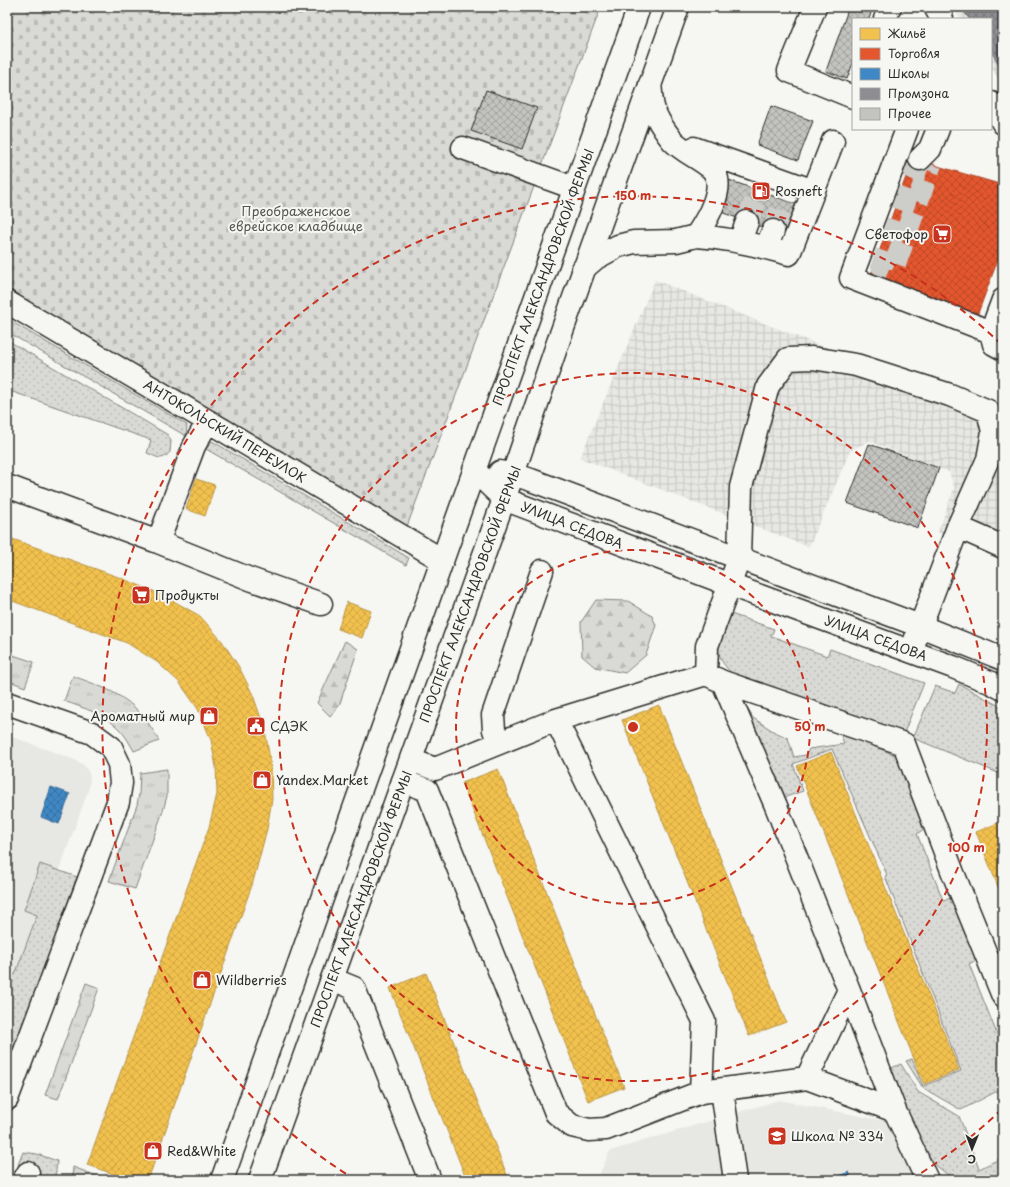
<svg xmlns="http://www.w3.org/2000/svg" width="1010" height="1187" font-family="'Playpen Sans',sans-serif">
	<defs>
		<pattern id="industrial-grid" width="8" height="8" patternUnits="userSpaceOnUse"><rect width="8" height="8" fill="#e7e7e3"/><path d="M0 4h8M4 0v8" fill="none" stroke="#c6c6c3"/></pattern>
		<pattern id="grass-dots" width="8" height="8" patternUnits="userSpaceOnUse"><rect width="8" height="8" fill="#d9d9d5"/><path d="M2 2h.1M6 6h.1" fill="none" stroke="#babab7" stroke-width="1.8" stroke-linecap="round"/></pattern>
		<pattern id="forest-firs" width="22" height="20" patternUnits="userSpaceOnUse"><rect width="22" height="20" fill="#d9d9d5"/><path d="M5 1l3.5 6h-7zM16 11l3.5 6h-7z" fill="#babab7"/></pattern>
		<pattern id="cemetery-stones" width="16" height="16" patternUnits="userSpaceOnUse"><rect width="16" height="16" fill="#d9d9d5"/><path d="M2 7V4a2 2 0 0 1 4 0v3zM10 15v-3a2 2 0 0 1 4 0v3z" fill="#babab7"/></pattern>
		<pattern id="park-tufts" width="24" height="20" patternUnits="userSpaceOnUse"><rect width="24" height="20" fill="#d9d9d5"/><path d="M3 7l-1-3M5 7V3M7 7l1-3M15 17l-1-3M17 17v-4M19 17l1-3" fill="none" stroke="#babab7"/></pattern>
		<pattern id="homes-cross-hatch" width="8" height="8" patternUnits="userSpaceOnUse"><rect width="8" height="8" fill="#f2c14e"/><path d="M0 0l8 8M0 8l8-8" fill="none" stroke="#d0a644"/></pattern>
		<pattern id="shops-cross-hatch" width="8" height="8" patternUnits="userSpaceOnUse"><rect width="8" height="8" fill="#e4572e"/><path d="M0 0l8 8M0 8l8-8" fill="none" stroke="#b94827"/></pattern>
		<pattern id="schools-cross-hatch" width="8" height="8" patternUnits="userSpaceOnUse"><rect width="8" height="8" fill="#3f88c5"/><path d="M0 0l8 8M0 8l8-8" fill="none" stroke="#356fa0"/></pattern>
		<pattern id="industry-cross-hatch" width="8" height="8" patternUnits="userSpaceOnUse"><rect width="8" height="8" fill="#8d8d92"/><path d="M0 0l8 8M0 8l8-8" fill="none" stroke="#737377"/></pattern>
		<pattern id="building-cross-hatch" width="8" height="8" patternUnits="userSpaceOnUse"><rect width="8" height="8" fill="#c3c3c0"/><path d="M0 0l8 8M0 8l8-8" fill="none" stroke="#9f9f9c"/></pattern>
	</defs>
	<rect width="100%" height="100%" fill="#f6f6f2"/>
	<filter id="ink" filterUnits="userSpaceOnUse"><feTurbulence type="fractalNoise" baseFrequency=".025" numOctaves="2"/><feDisplacementMap in="SourceGraphic" scale="8" xChannelSelector="R" yChannelSelector="G"/><feConvolveMatrix kernelMatrix="1 2 1 2 8 2 1 2 1" color-interpolation-filters="sRGB"/></filter>
	<g filter="url(#ink)">
		<path fill="#e7e7e3" d="M7,735L75,760L84,765L89,773L90,781L88,791L7,1014Z
			M779,1100L890,1122L909,1167L911,1180H597L610,1151Z"/>
		<path fill="url(#industrial-grid)" d="M953,7H1003V86L991,67V19H960Z
			M655,280L819,345L944,388L1003,417V560L938,532L954,488L949,472L869,441L850,451L809,547L580,458Z"/>
		<path fill="url(#grass-dots)" stroke="#828280" d="M7,319L187,425L186,436L7,332Z
			M7,340L168,435L171,441L170,452C162,462 157,457 147,453L151,440L7,390Z
			M212,441L409,558L406,565L206,449Z
			M728,613L774,629L771,636L827,656L830,649L924,683L903,735L731,673C729,670 725,666 723,663C713,646 722,629 728,613Z
			M959,684L1003,708V775L913,738L935,686L955,693Z
			M741,698L753,718L773,731L788,738L794,757L806,755L809,749L844,744L840,732L897,756L925,828L917,834L943,900L957,897L980,958L969,964L1003,1049V1088L961,1110L923,1088L906,1061L912,1059L923,1086L961,1071L885,876L887,875L832,749L793,764L803,791L780,799Z
			M40,864L77,877L13,1054L7,1052V972L15,975L37,915L24,910Z
			M901,1064L918,1092L959,1116L979,1169L1003,1157V1180H954L938,1167L928,1155L919,1142L889,1069Z
			M23,1152L37,1154L57,1161L55,1180H48L18,1165Z
			M73,1167L108,1180H72Z"/>
		<path fill="url(#forest-firs)" stroke="#828280" d="M596,600L628,601L652,616L656,625L646,655L625,673L595,667L582,656L581,622Z
			M345,641L358,649L339,706L330,716L317,703Z"/>
		<path fill="url(#cemetery-stones)" stroke="#828280" d="M7,7H601L406,529L7,293Z"/>
		<path fill="url(#park-tufts)" stroke="#828280" d="M7,653L34,662L25,687L7,680Z
			M73,676C114,691 137,699 159,741L134,751C130,744 126,736 120,730C106,714 83,708 64,701Z
			M167,769V796L163,811L135,889L109,881L137,805L139,794L140,773Z
			M86,983L99,988L58,1099L45,1095Z"/>
		<path fill="url(#homes-cross-hatch)" stroke="#b69444" d="M196,479L215,485L205,516L186,509Z
			M7,537L121,578L163,595L200,616L222,641L239,667L253,695L265,730L271,766L272,799L267,829L253,882L148,1180H131L87,1165L209,827L217,794L216,767L211,740L198,709L179,682L157,662L127,643L7,599Z
			M347,602L371,611L362,638L338,629Z
			M659,705L786,1022L749,1036L622,720Z
			M831,752L959,1070L924,1084L797,766Z
			M498,769L624,1087L588,1101L462,783Z
			M1003,821V899L976,832Z
			M426,973L509,1180H467L464,1173L390,988Z"/>
		<path fill="url(#shops-cross-hatch)" stroke="#ac4a2d" d="M913,157L941,167L1003,185V246L977,316L870,277Z"/>
		<path fill="url(#schools-cross-hatch)" stroke="#396c97" d="M51,787L70,794L59,824L41,817Z
			M849,1172L852,1180H828Z"/>
		<path fill="url(#industry-cross-hatch)" stroke="#707073" d="M961,7H1003V70L991,52V19H969Z"/>
		<path fill="url(#building-cross-hatch)" stroke="#2b2b2b" d="M849,7H873L869,19H853V63L847,79L826,71Z
			M486,90L537,108L522,149L471,131Z
			M771,106L813,121L798,160L757,145Z
			M729,180L798,205L787,236L718,211Z
			M869,444L939,468L918,528L847,503Z"/>
		<g fill="none" stroke-linecap="round" stroke-linejoin="round">
			<path stroke="#cdcdca" stroke-width="22" stroke-dasharray="22 11" stroke-linecap="butt" d="M920,159L882,266L893,270L931,164
				M747,222L759,191
				M773,231L785,200"/>
			<defs>
				<path id="minor" d="M815,7L789,71L853,97
					M935,7L942,19
					M885,19L890,7
					M991,103L1003,123
					M907,129L851,278L991,332L1003,300
					M463,148L574,188
					M694,148L814,191
					M920,159L930,149L938,129
					M696,236C729,238 758,245 789,254L833,141
					M740,241L747,222
					M766,248L773,231
					M583,269L596,258L618,246L634,242L676,241L696,236C706,221 728,186 712,169C700,158 683,152 672,140C664,130 654,116 652,102C651,96 651,90 650,84
					M7,302L442,560
					M991,332L994,344L1003,349
					M208,421L194,446L158,542L250,579L321,604
					M7,486L158,542
					M958,527L1003,547
					M706,674L707,646L739,559L741,487L768,386L788,359L812,358L856,365L950,395L988,411L993,432L988,459L958,527L911,651
					M723,682L904,744L953,873L1003,996
					M7,703L92,733L111,747L119,764L121,783L118,802L7,1099
					M556,720L704,1021L701,1092
					M499,743L494,730L493,715L542,571
					M411,760L435,769L556,720L706,674L723,682L776,806L849,990L895,1111L927,1180
					M403,781L427,790L556,1113L572,1126L589,1130L606,1129L701,1092L807,1078L895,1111
					M332,979L354,988L430,1180
					M807,1078L849,990
					M722,1090L735,1180
					M24,1180L28,1173"/>
				<path id="major" d="M474,470L504,499L741,589L953,667L992,683L1003,689
					M500,472L513,474L531,480L920,626L1003,659
					M222,1180L639,7
					M260,1180L513,474L557,345L678,7"/>
			</defs>
			<use href="#minor" stroke="#2b2b2b" stroke-width="25"/>
			<use href="#major" stroke="#2b2b2b" stroke-width="25"/>
			<use href="#minor" stroke="#f6f6f2" stroke-width="22"/>
			<use href="#major" stroke="#f6f6f2" stroke-width="22"/>
		</g>
	</g>
	<g fill="none" stroke="#c8321e" stroke-width="2" stroke-dasharray="7 5">
		<circle cx="633" cy="727" r="177"/>
		<circle cx="633" cy="727" r="354"/>
		<path d="M1002 1109A531 531 0 0 1 910 1180M356 1180A531 531 0 1 1 1002 345"/>
	</g>
	<defs>
		<symbol id="fuel-square" viewBox="-11 -11 22 22"><rect x="-9" y="-9" width="18" height="18" rx="4" fill="#c8321e" stroke="#f6f6f2"/><path d="M-5.5-6h7V0h2V4h1.3V-2.5L3-4.5l.8-.8L6-3V5H2.5V1h-1V6h-7ZM-4.2-4.7v3.2H.2V-4.7Z" fill="#fff"/></symbol>
		<symbol id="supermarket-square" viewBox="-11 -11 22 22"><rect x="-9" y="-9" width="18" height="18" rx="4" fill="#c8321e" stroke="#f6f6f2"/><path d="M-6-5.5h2.5l.6 2H6L4.5 2H-2.5L-4.4-4H-6ZM-1.5 3.2a1.3 1.3 0 1 0 .1 0ZM3 3.2a1.3 1.3 0 1 0 .1 0Z" fill="#fff"/></symbol>
		<symbol id="shop-square" viewBox="-11 -11 22 22"><rect x="-9" y="-9" width="18" height="18" rx="4" fill="#c8321e" stroke="#f6f6f2"/><path d="M-5-2.5h2.3a2.7 3.5 0 0 1 5.4 0H5L5.5 6h-11ZM-1.5-2.5h3a1.5 2.3 0 0 0-3 0Z" fill="#fff"/></symbol>
		<symbol id="civic-square" viewBox="-11 -11 22 22"><rect x="-9" y="-9" width="18" height="18" rx="4" fill="#c8321e" stroke="#f6f6f2"/><path d="M-.6-6.5H3V-4.5H.6V-3L4-1V1h2V6H-6V1h2V-1L-.6-3ZM-1.2 2.5V6h2.4V2.5Z" fill="#fff"/></symbol>
		<symbol id="school-square" viewBox="-11 -11 22 22"><rect x="-9" y="-9" width="18" height="18" rx="4" fill="#c8321e" stroke="#f6f6f2"/><path d="M0-5L7-2L0 1L-7-2ZM-4 1L0 2.5L4 1V4Q0 6-4 4Z" fill="#fff"/></symbol>
	</defs>
	<g fill-rule="evenodd">
		<use href="#fuel-square" x="750" y="180" width="22" height="22"/>
		<use href="#supermarket-square" x="931" y="223" width="22" height="22"/>
		<use href="#supermarket-square" x="130" y="584" width="22" height="22"/>
		<use href="#shop-square" x="198" y="705" width="22" height="22"/>
		<use href="#civic-square" x="245" y="715" width="22" height="22"/>
		<use href="#shop-square" x="251" y="769" width="22" height="22"/>
		<use href="#shop-square" x="191" y="969" width="22" height="22"/>
		<use href="#school-square" x="766" y="1125" width="22" height="22"/>
		<use href="#shop-square" x="142" y="1140" width="22" height="22"/>
	</g>
	<g text-anchor="middle" stroke-width="4" stroke-linejoin="round" paint-order="stroke">
		<g font-size="13" fill="#2b2b2b" stroke="#f6f6f2" text-anchor="start">
			<text x="775" y="196">Rosneft</text>
			<text x="928" y="239" text-anchor="end">Светофор</text>
			<text x="155" y="600">Продукты</text>
			<text x="195" y="721" text-anchor="end">Ароматный мир</text>
			<text x="270" y="731">СДЭК</text>
			<text x="276" y="785">Yandex.Market</text>
			<text x="216" y="985">Wildberries</text>
			<text x="791" y="1141">Школа № 334</text>
			<text x="167" y="1156">Red&amp;White</text>
		</g>
		<g font-size="13" fill="#565656" stroke="#f6f6f2">
			<text x="296" y="216">Преображенское<tspan x="296" dy="15">еврейское кладбище</tspan></text>
		</g>
		<g font-size="13" fill="#2b2b2b" stroke="#f6f6f2">
			<text transform="translate(543 277) rotate(-70)" y="5">ПРОСПЕКТ АЛЕКСАНДРОВСКОЙ ФЕРМЫ</text>
			<text transform="translate(225 431) rotate(31)" y="5">АНТОКОЛЬСКИЙ ПЕРЕУЛОК</text>
			<text transform="translate(572 525) rotate(21)" y="5">УЛИЦА СЕДОВА</text>
			<text transform="translate(470 594) rotate(-70)" y="5">ПРОСПЕКТ АЛЕКСАНДРОВСКОЙ ФЕРМЫ</text>
			<text transform="translate(876 638) rotate(20)" y="5">УЛИЦА СЕДОВА</text>
			<text transform="translate(361 899) rotate(-70)" y="5">ПРОСПЕКТ АЛЕКСАНДРОВСКОЙ ФЕРМЫ</text>
		</g>
	</g>
	<circle cx="633" cy="727" r="6" fill="#c8321e" stroke="#f6f6f2" stroke-width="2"/>
	<g font-size="12" text-anchor="middle" font-weight="bold" fill="#c8321e" stroke="#f6f6f2" stroke-width="4" stroke-linejoin="round" paint-order="stroke">
		<text x="633" y="200">150 m</text>
		<text x="810" y="731">50 m</text>
		<text x="966" y="852">100 m</text>
	</g>
	<rect width="1010" height="1187" fill="none" stroke="#f6f6f2" stroke-width="24"/>
	<rect x="12" y="12" width="986" height="1163" fill="none" stroke="#2b2b2b" stroke-width="1.5" filter="url(#ink)"/>
	<rect x="852" y="18" width="140" height="112" fill="#f6f6f2" stroke="#a5a5a2"/>
	<rect x="860" y="28" width="20" height="12" fill="#f2c14e" stroke="#a5a5a2"/>
	<text x="888" y="38" font-size="12" fill="#2b2b2b">Жильё</text>
	<rect x="860" y="48" width="20" height="12" fill="#e4572e" stroke="#a5a5a2"/>
	<text x="888" y="58" font-size="12" fill="#2b2b2b">Торговля</text>
	<rect x="860" y="68" width="20" height="12" fill="#3f88c5" stroke="#a5a5a2"/>
	<text x="888" y="78" font-size="12" fill="#2b2b2b">Школы</text>
	<rect x="860" y="88" width="20" height="12" fill="#8d8d92" stroke="#a5a5a2"/>
	<text x="888" y="98" font-size="12" fill="#2b2b2b">Промзона</text>
	<rect x="860" y="108" width="20" height="12" fill="#c3c3c0" stroke="#a5a5a2"/>
	<text x="888" y="118" font-size="12" fill="#2b2b2b">Прочее</text>
	<g transform="translate(972 1149) rotate(181)" stroke="#f6f6f2" stroke-width="3" paint-order="stroke">
	<path d="M0-3L7 15L0 10L-7 15Z" fill="#2b2b2b"/>
	<text y="-6" font-size="11" font-weight="bold" text-anchor="middle" fill="#2b2b2b">С</text>
	</g>
</svg>
